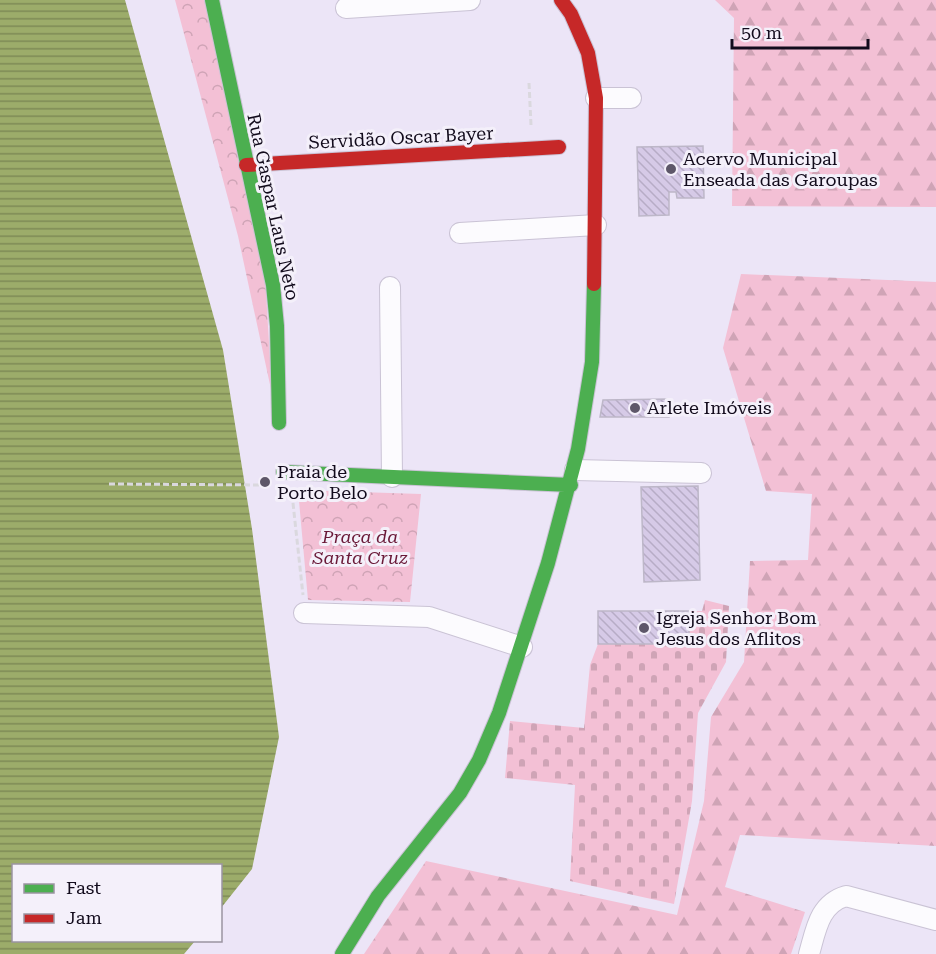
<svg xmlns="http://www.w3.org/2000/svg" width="936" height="954" font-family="'Roboto Serif',serif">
	<defs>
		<pattern id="forest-firs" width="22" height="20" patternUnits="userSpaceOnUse" patternTransform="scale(1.5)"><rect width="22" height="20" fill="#f3c0d5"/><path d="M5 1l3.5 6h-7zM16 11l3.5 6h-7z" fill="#cfa4b6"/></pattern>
		<pattern id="cemetery-stones" width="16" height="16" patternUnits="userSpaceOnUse" patternTransform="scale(1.5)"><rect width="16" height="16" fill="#f3c0d5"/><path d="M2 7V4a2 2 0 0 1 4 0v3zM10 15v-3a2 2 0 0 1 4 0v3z" fill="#cfa4b6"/></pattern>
		<pattern id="park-crowns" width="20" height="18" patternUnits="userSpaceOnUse" patternTransform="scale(1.5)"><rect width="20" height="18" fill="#f3c0d5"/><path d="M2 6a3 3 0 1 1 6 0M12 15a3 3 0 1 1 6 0" fill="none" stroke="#cfa4b6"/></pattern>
		<pattern id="water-rules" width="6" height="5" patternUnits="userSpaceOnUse" patternTransform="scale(1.5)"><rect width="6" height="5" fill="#9cac6a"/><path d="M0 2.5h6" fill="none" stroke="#7e8a56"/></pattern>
		<pattern id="building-back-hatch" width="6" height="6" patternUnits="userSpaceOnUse" patternTransform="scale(1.5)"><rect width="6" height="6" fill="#d6cae7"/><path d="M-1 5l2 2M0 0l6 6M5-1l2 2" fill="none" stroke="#b7acc6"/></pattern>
	</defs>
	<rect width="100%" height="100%" fill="#ece5f7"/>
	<path fill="url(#forest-firs)" d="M715,0H936V207L732,206L734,18Z
		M741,274L936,282V846L740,835L725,887L805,912L791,954H364L426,861L677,915L704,801L711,717L744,662L750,561L808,560L812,494L766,491L723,348Z"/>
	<path fill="url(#cemetery-stones)" d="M705,600L729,606L726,662L698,713L692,801L674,904L570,881L575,785L505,778L510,721L584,728L590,665L598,644H689V611H702Z"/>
	<path fill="url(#park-crowns)" d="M175,0H205L265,275L272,394L238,236Z
		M298,490L421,494L410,602L308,600Z"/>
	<path fill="url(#water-rules)" d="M0,0H125L223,350L252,529L279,737L252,869L221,908L220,866H14V940L195,941L184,954H0Z"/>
	<path fill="url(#building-back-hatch)" stroke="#bdb7c8" stroke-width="1.5" d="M703,146L704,198H677L676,192H669V215L639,216L637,147Z
		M669,399V417H600L603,400Z
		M698,486L700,580L644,582L641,487Z
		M598,611H689V644H598Z"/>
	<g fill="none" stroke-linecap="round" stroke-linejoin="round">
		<defs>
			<path id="street" d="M346,8L470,0
				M596,98H631
				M460,233L596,225
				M390,287L392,477
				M575,470L701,473
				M304,613L429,617L522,647
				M809,954C816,930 819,904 846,896L936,920"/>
			<path id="fast" d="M212,0L273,285L277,326L279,423
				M283,472L571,485
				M342,954L378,896L460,793L479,760L499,713L548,563L578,449L592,362L594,284"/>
			<path id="jam" d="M561,0L571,14L588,53L596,98L594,284
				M246,165L559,147"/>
		</defs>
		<use href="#street" stroke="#cac3d5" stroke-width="22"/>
		<use href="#fast" stroke="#cac3d5" stroke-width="16"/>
		<use href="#jam" stroke="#cac3d5" stroke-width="16"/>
		<path stroke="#dad8de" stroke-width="3" stroke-dasharray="6 3" stroke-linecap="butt" d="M529,83L531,125
			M109,484L266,485
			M292,494L303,595"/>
		<use href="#street" stroke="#fcfbfe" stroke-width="20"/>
		<use href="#fast" stroke="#4caf50" stroke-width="14"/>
		<use href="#jam" stroke="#c62828" stroke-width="14"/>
	</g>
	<g fill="#5e5769" stroke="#f4f0fa" stroke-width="2">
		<circle cx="671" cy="169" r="6"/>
		<circle cx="635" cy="408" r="6"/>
		<circle cx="265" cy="482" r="6"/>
		<circle cx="644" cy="628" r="6"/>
	</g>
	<g text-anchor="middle" stroke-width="6" stroke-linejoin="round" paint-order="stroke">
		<g font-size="18" fill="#120b1c" stroke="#f4f0fa">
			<text transform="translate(401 138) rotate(-3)" y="6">Servidão Oscar Bayer</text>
			<text transform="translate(273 207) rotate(78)" y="6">Rua Gaspar Laus Neto</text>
		</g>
		<g font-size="18" fill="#120b1c" stroke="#f4f0fa" text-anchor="start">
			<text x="683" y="165">Acervo Municipal<tspan x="683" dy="21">Enseada das Garoupas</tspan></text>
			<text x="647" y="414">Arlete Imóveis</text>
			<text x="277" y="478">Praia de<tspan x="277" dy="21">Porto Belo</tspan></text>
			<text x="656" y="624">Igreja Senhor Bom<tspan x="656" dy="21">Jesus dos Aflitos</tspan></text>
		</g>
		<g font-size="18" font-style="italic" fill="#6a1938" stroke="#f4f0fa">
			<text x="360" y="543">Praça da<tspan x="360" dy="21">Santa Cruz</tspan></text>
		</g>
	</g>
	<rect x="12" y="864" width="210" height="78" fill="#f4f0fa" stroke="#9a94a1" stroke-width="1.5"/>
	<rect x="24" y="884" width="30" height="9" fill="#4caf50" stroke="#9a94a1" stroke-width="1.5"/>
	<text x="66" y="894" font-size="18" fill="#120b1c">Fast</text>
	<rect x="24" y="914" width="30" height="9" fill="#c62828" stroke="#9a94a1" stroke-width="1.5"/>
	<text x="66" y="924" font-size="18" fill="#120b1c">Jam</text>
	<path d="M732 39v9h136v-9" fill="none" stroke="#120b1c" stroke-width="3"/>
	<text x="741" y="39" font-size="18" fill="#120b1c" stroke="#f4f0fa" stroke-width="4.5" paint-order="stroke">50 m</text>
</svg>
